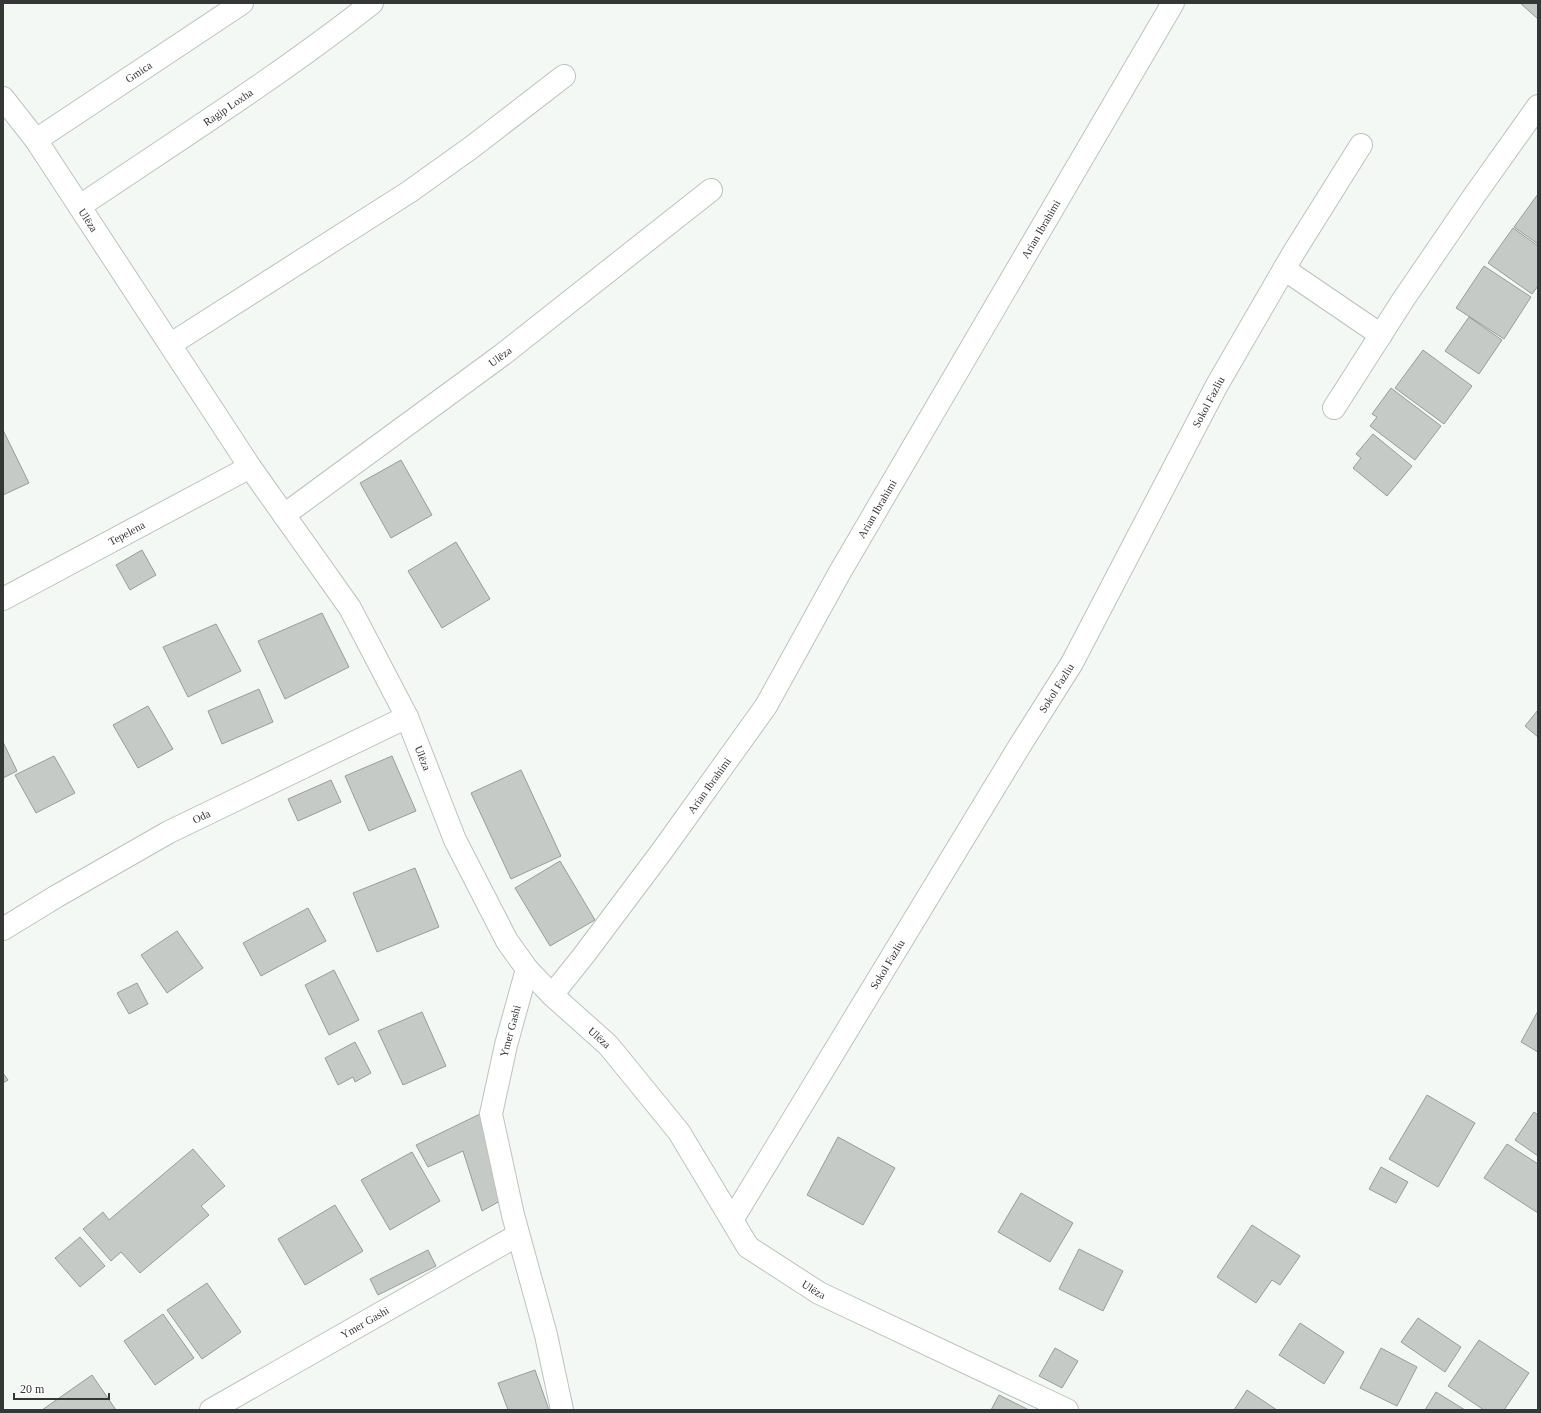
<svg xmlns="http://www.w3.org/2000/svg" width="1541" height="1413" font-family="'Times New Roman',serif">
	<rect width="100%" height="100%" fill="#f3f8f4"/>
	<path fill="#c5cac7" stroke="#989d99" d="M1520,3H1538V19Z
		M1538,194V244L1514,227Z
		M1513,228L1538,246V286L1532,294L1488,263Z
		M1484,266L1531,297L1504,339L1456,308Z
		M1469,317L1502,340L1479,374L1445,351Z
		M1423,350L1472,386L1444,424L1395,388Z
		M1391,388L1441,426L1415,460L1370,426L1377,417L1372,414Z
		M3,430L29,483L3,495Z
		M1373,434L1412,466L1387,496L1353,468L1361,458L1356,454Z
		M401,460L432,515L391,538L360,483Z
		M456,542L490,599L442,628L408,571Z
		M142,550L156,575L130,590L116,565Z
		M322,613L349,667L285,699L258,641Z
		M216,624L241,671L188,697L163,647Z
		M259,689L273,722L222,744L208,711Z
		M148,706L173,749L138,768L113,725Z
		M1538,710V737L1525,726Z
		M3,742L17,771L3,778Z
		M54,756L75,793L36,813L15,775Z
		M392,756L416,811L369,831L345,776Z
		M521,770L561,856L511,879L471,793Z
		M331,780L341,802L298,821L288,799Z
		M560,861L595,920L550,946L515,888Z
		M415,868L439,927L377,952L353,893Z
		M308,908L326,941L261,976L243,943Z
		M177,931L203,968L167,993L141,955Z
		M334,970L359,1020L329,1035L305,985Z
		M137,983L148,1004L129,1014L117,993Z
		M1538,1011V1052L1521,1042Z
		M422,1012L446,1066L403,1085L378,1031Z
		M355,1042L371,1073L355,1082L353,1077L338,1085L325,1058Z
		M3,1073L8,1080L3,1083Z
		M1427,1095L1475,1123L1438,1187L1389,1159Z
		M1534,1112L1538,1115V1156L1515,1140Z
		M482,1113L502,1200L482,1211L463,1151L428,1167L416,1145Z
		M838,1137L895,1168L863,1225L807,1195Z
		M1507,1144L1538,1164V1213L1484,1178Z
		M193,1149L225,1186L201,1206L209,1215L140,1273L121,1252L111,1261L83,1229L103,1212L109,1220Z
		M412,1152L440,1201L390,1230L361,1180Z
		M1381,1167L1408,1182L1396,1203L1369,1189Z
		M1021,1193L1073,1223L1050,1262L998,1232Z
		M335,1205L363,1251L305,1285L278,1239Z
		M1252,1225L1300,1256L1280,1285L1272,1280L1256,1303L1217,1277Z
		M80,1237L105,1266L80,1287L55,1258Z
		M1079,1249L1123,1271L1103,1311L1059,1289Z
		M428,1250L436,1266L378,1295L370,1279Z
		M207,1283L241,1332L202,1359L167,1310Z
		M163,1314L194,1358L155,1385L124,1341Z
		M1418,1318L1461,1347L1445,1372L1401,1342Z
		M1300,1323L1344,1352L1324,1384L1279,1355Z
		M1479,1340L1529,1373L1504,1410H1484L1448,1386Z
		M1055,1348L1078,1361L1062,1388L1039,1376Z
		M1381,1348L1417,1367L1397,1406L1360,1388Z
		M535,1370L549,1410H508L498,1383Z
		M92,1375L116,1410H42Z
		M1247,1390L1277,1410H1234Z
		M1436,1392L1465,1410H1425Z
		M999,1395L1029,1410H991Z"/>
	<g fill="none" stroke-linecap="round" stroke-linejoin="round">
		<defs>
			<g id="minor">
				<path id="s1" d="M3,98L36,140L250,467L350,608L407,717L455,840L507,941L527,969L552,995L608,1045L679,1132L748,1247L819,1293L1067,1410"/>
				<path id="s2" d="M36,140L242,3"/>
				<path id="s3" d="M80,206C178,140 279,76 372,3"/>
				<path d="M1284,269L1381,335"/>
				<path d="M171,344L409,192L472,147L564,76"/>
				<path d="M1334,408L1403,300L1474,196L1538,106"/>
				<path id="s4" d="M284,515L502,355L711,190"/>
				<path id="s5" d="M3,599L250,467"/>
				<path id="s6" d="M3,929L57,896L169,832L407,717"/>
				<path d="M527,969L506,1045L491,1114L513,1215L546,1335L562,1410"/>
				<path id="s7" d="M552,995L584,955L662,851L766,706L840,572L1173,3"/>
				<path id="s8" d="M732,1220L1019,747L1072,663L1217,385L1294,252L1361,145"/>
				<path id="s9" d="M211,1410L518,1235"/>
			</g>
		</defs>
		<use href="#minor" stroke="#bdc2be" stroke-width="24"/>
		<use href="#minor" stroke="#fff" stroke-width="22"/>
	</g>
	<g text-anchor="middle" stroke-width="4" stroke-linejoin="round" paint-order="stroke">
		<g font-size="11" fill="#353736" stroke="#fff">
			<text dy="4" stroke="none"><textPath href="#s2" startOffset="123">Gmica</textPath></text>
			<text dy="4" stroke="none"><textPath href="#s3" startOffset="178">Ragip Loxha</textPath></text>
			<text dy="4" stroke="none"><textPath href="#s1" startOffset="149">Ulëza</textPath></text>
			<text dy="4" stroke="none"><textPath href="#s7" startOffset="910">Arian Ibrahimi</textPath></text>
			<text dy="4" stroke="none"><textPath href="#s4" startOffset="268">Ulëza</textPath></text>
			<text dy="4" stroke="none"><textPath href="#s8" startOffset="947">Sokol Fazliu</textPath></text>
			<text dy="4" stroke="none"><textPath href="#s7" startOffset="586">Arian Ibrahimi</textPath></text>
			<text dy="4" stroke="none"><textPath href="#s5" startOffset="140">Tepelena</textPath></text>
			<text dy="4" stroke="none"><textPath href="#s8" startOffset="623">Sokol Fazliu</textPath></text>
			<text dy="4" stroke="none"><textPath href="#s1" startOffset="784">Ulëza</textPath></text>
			<text dy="4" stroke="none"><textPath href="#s7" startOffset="262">Arian Ibrahimi</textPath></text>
			<text dy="4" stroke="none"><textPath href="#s6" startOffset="228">Oda</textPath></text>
			<text dy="4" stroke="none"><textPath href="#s8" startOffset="299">Sokol Fazliu</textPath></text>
			<text transform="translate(510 1031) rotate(-75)" y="4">Ymer Gashi</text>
			<text dy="4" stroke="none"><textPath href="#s1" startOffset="1120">Ulëza</textPath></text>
			<text dy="4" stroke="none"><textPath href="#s1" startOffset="1456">Ulëza</textPath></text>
			<text dy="4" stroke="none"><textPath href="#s9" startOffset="177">Ymer Gashi</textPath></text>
		</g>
	</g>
	<rect width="1541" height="1413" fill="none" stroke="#353736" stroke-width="8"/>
	<path d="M14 1393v6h95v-6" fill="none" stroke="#353736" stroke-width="2"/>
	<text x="20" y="1393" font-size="12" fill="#353736" stroke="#ffffff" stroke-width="3" paint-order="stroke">20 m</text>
</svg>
